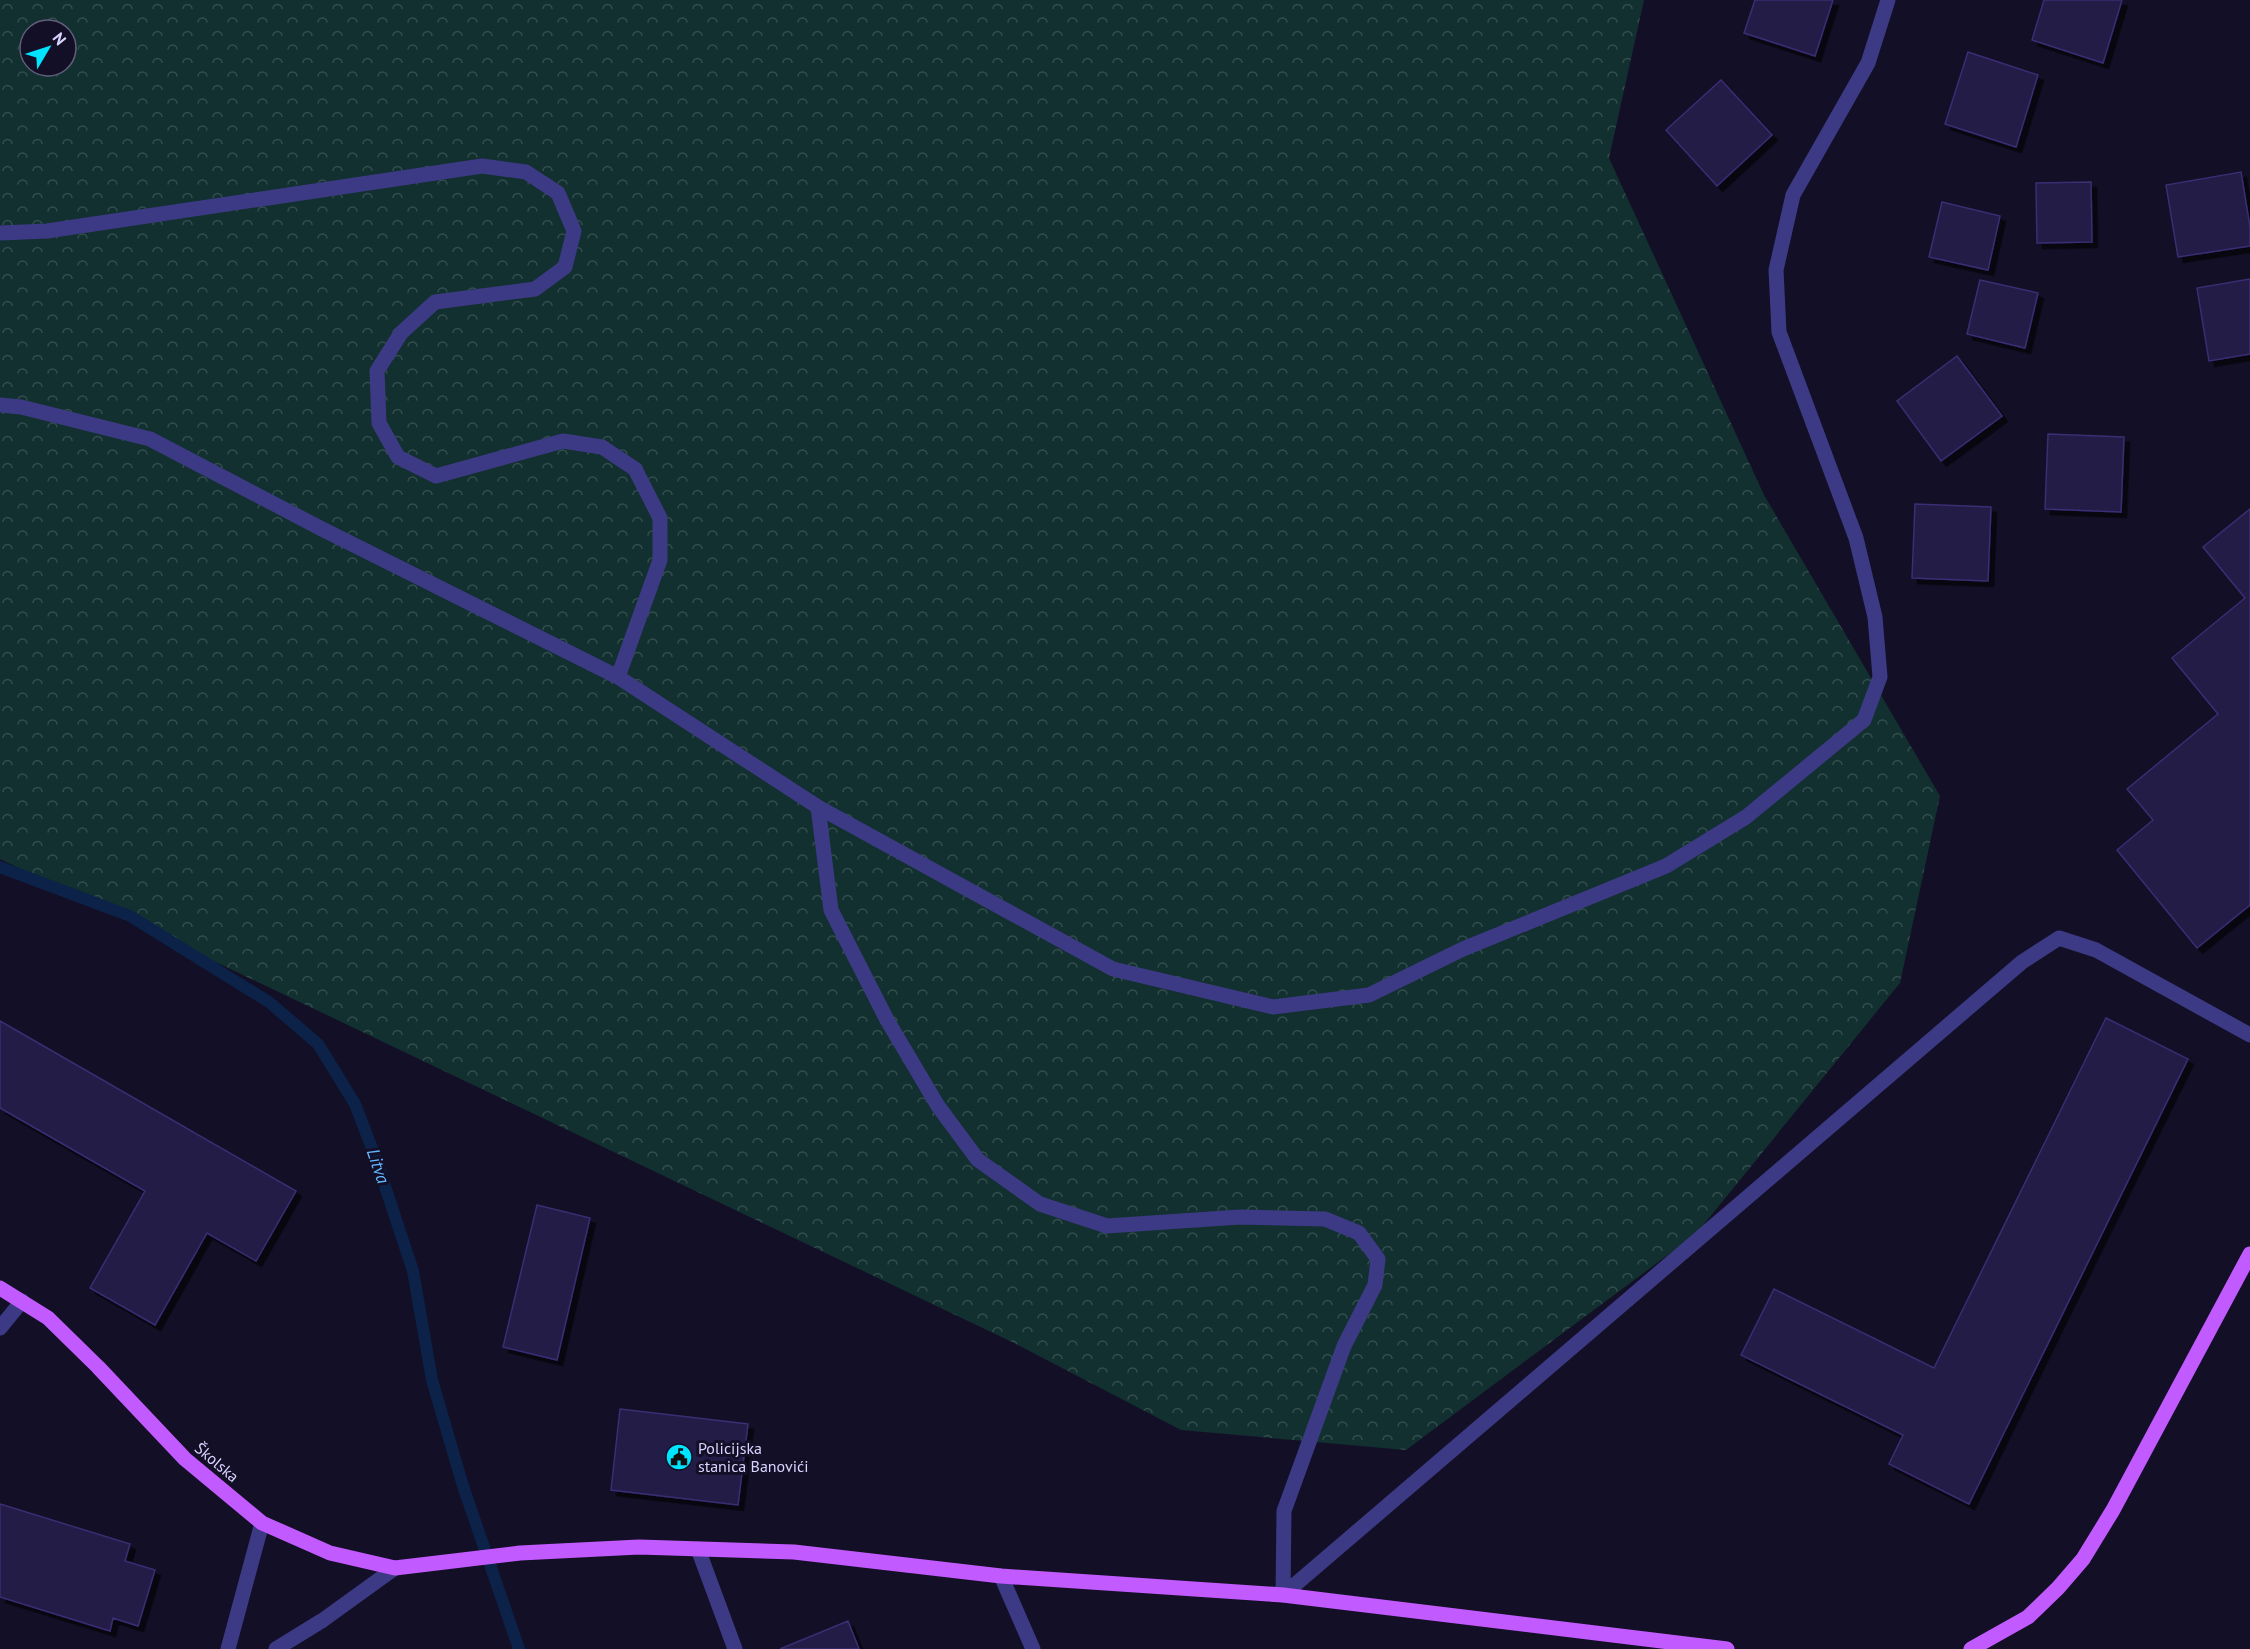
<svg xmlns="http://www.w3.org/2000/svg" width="2250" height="1649" font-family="'PT Sans',sans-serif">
	<defs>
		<pattern id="forest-crowns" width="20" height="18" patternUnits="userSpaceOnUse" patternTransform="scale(1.5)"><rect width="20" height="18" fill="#12302f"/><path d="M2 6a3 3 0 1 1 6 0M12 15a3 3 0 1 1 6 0" fill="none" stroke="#344d4e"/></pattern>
		<filter id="shadow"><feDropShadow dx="5.5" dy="5.5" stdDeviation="0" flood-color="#0009"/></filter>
	</defs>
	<rect width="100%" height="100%" fill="#130f26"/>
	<path fill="url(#forest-crowns)" fill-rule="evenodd" d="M0,0H1644L1609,158L1764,495L1940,796L1900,983L1696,1234L1406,1450L1181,1430L1012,1342L0,859ZM30,30H66V66H30Z"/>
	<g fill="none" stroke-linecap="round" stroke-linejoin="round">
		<path stroke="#0c2248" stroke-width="12" d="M0,867L130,916L269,1002L318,1044L355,1104L375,1156L413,1271L432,1380L463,1486L519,1649"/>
	</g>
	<path fill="#241b47" stroke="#3b2d73" stroke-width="1.5" filter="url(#shadow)" d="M1755,0H1833L1815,56L1744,33Z
		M2044,0H2122L2103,63L2032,40Z
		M1968,52L2038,75L2016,147L1945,124Z
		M1721,80L1772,135L1717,186L1666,130Z
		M2241,172L2250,227V246L2178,257L2166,185Z
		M2091,182L2092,242L2037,243L2036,183Z
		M1942,202L2000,216L1988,270L1929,257Z
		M2250,279V354L2209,361L2197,288Z
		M1980,280L2038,293L2025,348L1967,334Z
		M1957,356L2002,416L1941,461L1897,401Z
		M2048,434L2124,437L2121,512L2045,509Z
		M1915,504L1991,507L1988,581L1912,578Z
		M2250,509V905L2197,948L2117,850L2153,820L2127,789L2218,714L2172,658L2245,598L2203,547Z
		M2106,1018L2188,1059L1969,1504L1889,1464L1903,1435L1741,1355L1774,1289L1934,1368Z
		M0,1021L296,1191L256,1261L207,1233L155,1325L90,1288L145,1191L0,1108Z
		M537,1205L590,1218L557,1360L503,1347Z
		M620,1409L748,1424L738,1505L611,1490Z
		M0,1504L130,1544L125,1561L155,1570L138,1626L113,1618L110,1631L0,1597Z
		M848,1621L859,1649H780Z"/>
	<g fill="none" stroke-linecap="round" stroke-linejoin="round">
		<path stroke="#3d3a85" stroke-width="15" d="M698,1549L735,1649"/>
		<path stroke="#3d3a85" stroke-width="15" d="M0,233L47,231L482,166L526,172L558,193L574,231L565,267L535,289L435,302L401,333L377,371L379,423L398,457L436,476L563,441L602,447L635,469L660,518V560L618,677
			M0,405L21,407L150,439L322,529L618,677L818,807L831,910L887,1020L938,1106L978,1160L1040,1204L1107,1226L1240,1217L1325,1219L1359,1233L1378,1259L1375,1285L1344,1346L1284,1511L1283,1595
			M818,807L1113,969L1273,1007L1369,995L1463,949L1666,866L1746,817L1864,720L1880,677L1875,617L1856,538L1779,332L1776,270L1793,195L1868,63L1888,0
			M0,1328L22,1301
			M1001,1576L1033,1649
			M1283,1595L2022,962L2059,938L2096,950L2250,1035
			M228,1649L262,1523
			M276,1649L323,1620L395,1568"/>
		<path stroke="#c25bff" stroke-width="15" d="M0,1288L48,1318L98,1367L185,1459L262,1523L330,1553L395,1568L520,1553L639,1547L794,1552L1001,1576L1283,1595L1727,1649
			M1971,1649L2028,1617L2058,1588L2083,1559L2113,1510L2250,1254"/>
	</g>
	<defs>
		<symbol id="civic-disc" viewBox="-11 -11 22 22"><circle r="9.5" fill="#00e5ff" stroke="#130f26"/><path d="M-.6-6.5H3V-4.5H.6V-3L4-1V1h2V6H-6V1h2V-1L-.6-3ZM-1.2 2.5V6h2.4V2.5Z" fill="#111"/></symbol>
	</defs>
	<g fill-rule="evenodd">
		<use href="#civic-disc" x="664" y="1442" width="30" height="30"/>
	</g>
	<g text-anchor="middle" stroke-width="6" stroke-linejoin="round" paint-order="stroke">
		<g font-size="16" fill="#d9d4ff" stroke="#130f26" text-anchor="start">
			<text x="698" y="1454">Policijska<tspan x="698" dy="18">stanica Banovići</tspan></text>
		</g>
		<g font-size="16" fill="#d9d4ff" stroke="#130f26">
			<text transform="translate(217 1462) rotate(40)" y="6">Školska</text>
		</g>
		<g font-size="18" font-style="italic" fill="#62b6ff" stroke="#130f26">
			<text transform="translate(378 1166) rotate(71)" y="6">Litva</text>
		</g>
	</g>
	<g transform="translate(48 48) rotate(51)"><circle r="28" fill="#130f26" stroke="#625e7d" stroke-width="1.5"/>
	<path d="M0-4.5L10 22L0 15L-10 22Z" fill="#00e5ff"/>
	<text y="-9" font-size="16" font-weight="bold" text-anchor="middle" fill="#d9d4ff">N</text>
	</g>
</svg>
